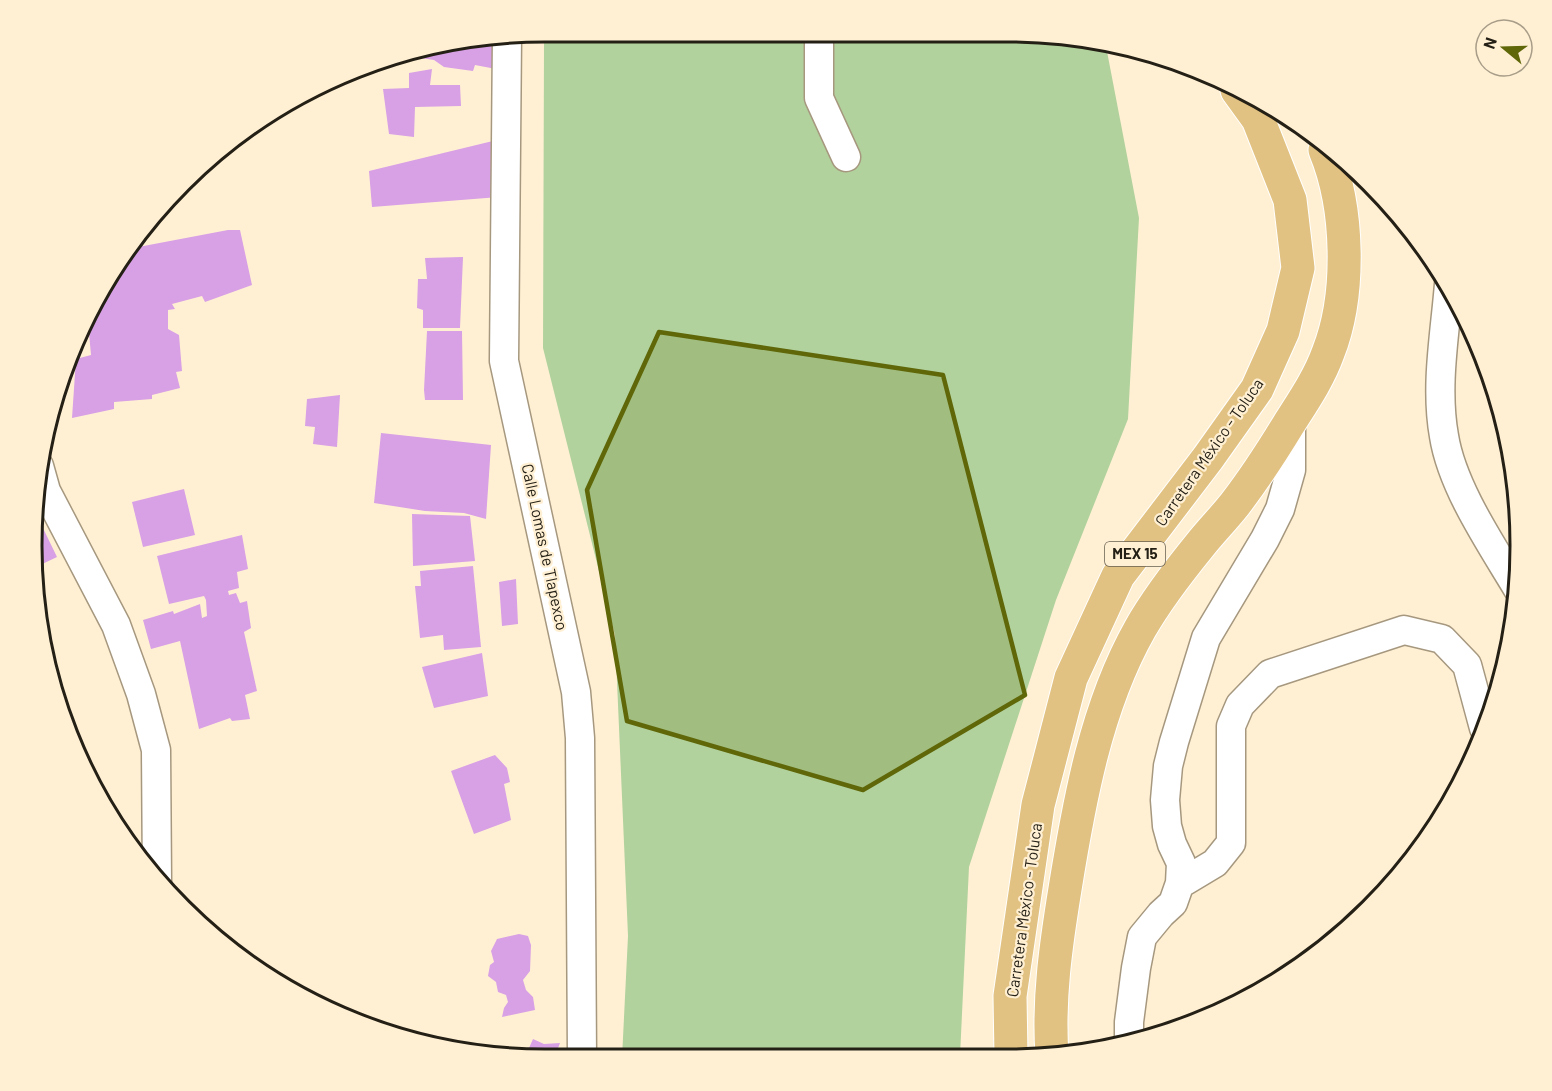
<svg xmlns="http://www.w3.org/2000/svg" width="1552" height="1091" font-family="Barlow,sans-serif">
	<rect width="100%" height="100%" fill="#fff0d4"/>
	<path fill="#b2d29d" d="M546,32H1007L1105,41L1139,218L1128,419L1056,600L969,867L960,1056L622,1058L628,936L615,635L543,348L544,42Z"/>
	<path fill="#d8a0e5" d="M496,38V69L475,65L473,71L444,67L434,60L413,57V49Z
		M432,69L430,85H460L461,106L415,107L414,137L389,134L383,89L409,88V73Z
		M497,140L499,197L372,207L369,171Z
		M228,230H240L252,285L205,302L202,296L172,304L175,309L168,310V329L179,335L182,371L176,372L180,388L152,395V399L114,402V409L72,418L76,359L91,355L89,333L84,335L91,316L133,248Z
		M463,257L460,328H423V310L417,308L418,279H427L425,258Z
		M427,331H462L463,400H425L424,390Z
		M340,395L337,447L313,444L315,427L305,426L307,399Z
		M381,433L491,445L486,519L464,513L425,511L374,503Z
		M184,489L195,535L143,547L132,502Z
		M412,514L470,516L475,561L413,566Z
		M41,524L57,557L36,567V526Z
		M242,535L248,569L237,572L239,588L228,591L229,595L236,593L240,603L247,601L251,628L244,632L257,691L245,695L250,719L232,721L230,718L199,729L180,641L151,649L143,620L173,611L174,614L200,604L202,618L207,616L206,600L204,596L169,604L157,556Z
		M473,566L481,647L444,650L443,635L420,638L415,586H421L420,571Z
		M516,579L518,624L502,626L499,582Z
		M482,653L488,696L434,708L422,667Z
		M495,755L507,768L510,782L504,784L511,820L474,834L451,771Z
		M519,934L528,936L531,945L530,971L523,980L526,990L533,997L535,1010L502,1017L504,1008L508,1002L506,995L498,992L496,982L488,976L490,965L494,962L491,951L497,939Z
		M533,1039L544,1044L560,1043L555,1056L558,1058H517V1048H529Z"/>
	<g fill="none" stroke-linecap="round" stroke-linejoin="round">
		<defs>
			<path id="minor" d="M819,32V98L846,157
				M507,37L504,361L576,692L580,738L582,1058
				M1449,284C1445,334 1435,386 1444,436C1452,487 1491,544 1518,589
				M39,466L46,491L116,625L141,694L156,750L157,882
				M1180,883L1185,881L1215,863L1231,843V726L1240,705L1270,674L1404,630L1442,639L1467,665L1484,728
				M1129,1038V1022L1136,968L1142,937L1161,914L1173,903L1180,883L1181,863L1172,844L1167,826L1165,800L1168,766L1174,742L1206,638L1265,539L1280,509L1291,470V421"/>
			<path id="major" d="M1011,1055L1010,996L1038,805L1071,678L1118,576L1208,458L1257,389L1283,331L1298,268L1290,200L1258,119L1237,90
				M1052,1055C1048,999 1056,944 1065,889C1079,802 1096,707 1140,629C1157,599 1178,572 1200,545C1211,531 1224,518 1235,504C1255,478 1273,450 1290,422C1304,400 1319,378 1328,353C1351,295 1349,208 1325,150"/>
		</defs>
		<use href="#minor" stroke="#a6987f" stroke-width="31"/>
		<use href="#major" stroke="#fff" stroke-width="35"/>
		<use href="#minor" stroke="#fff" stroke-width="28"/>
		<use href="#major" stroke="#e2c282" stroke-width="33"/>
	</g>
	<path fill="#5f6709" fill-opacity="0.2" stroke="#5f6709" stroke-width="4.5" stroke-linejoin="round" d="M659,332L943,375L1025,695L863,790L627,721L587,490Z"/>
	<g text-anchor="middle" stroke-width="4.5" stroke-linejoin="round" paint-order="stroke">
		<rect fill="#fff0d4" stroke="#665e4f" stroke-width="1.5" x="1105" y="542" width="60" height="24" rx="4.5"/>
		<g font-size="15" font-weight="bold" fill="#252016">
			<text x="1135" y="559">MEX 15</text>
		</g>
		<g font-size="16" fill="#252016" stroke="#fff0d4">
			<text transform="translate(1209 452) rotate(-55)" y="6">Carretera México - Toluca</text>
			<text transform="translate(545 547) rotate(78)" y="6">Calle Lomas de Tlapexco</text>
			<text transform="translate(1024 910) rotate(-82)" y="6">Carretera México - Toluca</text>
		</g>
	</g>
	<path d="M0 0H1552V1091H0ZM545 42H1007A503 503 0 0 1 1510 545V546A503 503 0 0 1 1007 1049H545A503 503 0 0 1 42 546V545A503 503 0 0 1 545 42Z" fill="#fff0d4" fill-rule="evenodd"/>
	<path fill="none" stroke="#252016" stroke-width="3" d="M545 42H1007A503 503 0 0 1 1510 545V546A503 503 0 0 1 1007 1049H545A503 503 0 0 1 42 546V545A503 503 0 0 1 545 42Z"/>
	<g transform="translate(1504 48) rotate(289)"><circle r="28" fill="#fff0d4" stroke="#a89d88" stroke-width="1.5"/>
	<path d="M0-4.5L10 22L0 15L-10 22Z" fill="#5f6709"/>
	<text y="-9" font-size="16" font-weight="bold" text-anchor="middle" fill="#252016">N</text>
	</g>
</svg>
